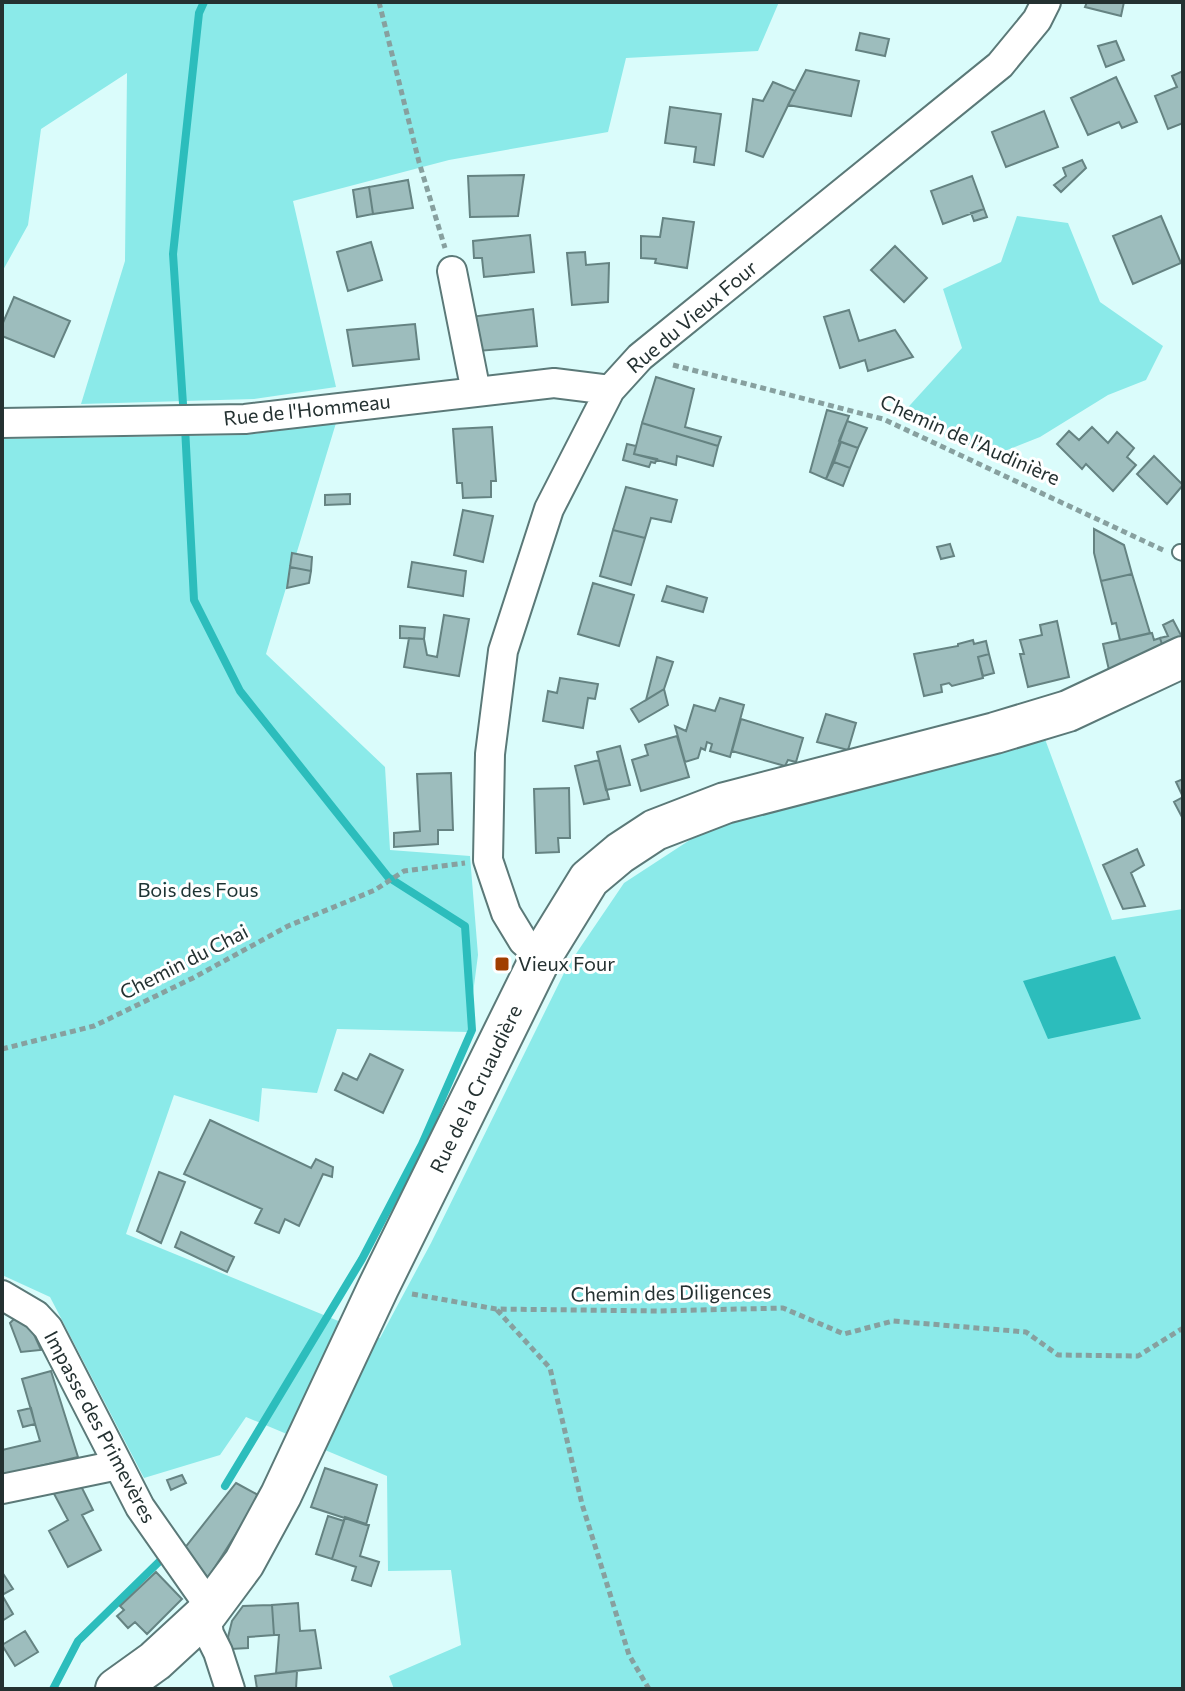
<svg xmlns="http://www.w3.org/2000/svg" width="1185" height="1691" font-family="Commissioner,sans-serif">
	<rect width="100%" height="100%" fill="#dafcfb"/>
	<path fill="#8beae9" d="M2,2H779L758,51L626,58L608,132L449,160L293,201L336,387L254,399L81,404L125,261L127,73L41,129L28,225L2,272Z
		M1017,216L1068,223L1100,302L1163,346L1146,380L1108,395L1040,437L992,456L901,415L962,348L943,289L1001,262Z
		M336,423L266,654L385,767L390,850L470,856L478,955L468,1032L337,1029L317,1093L262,1088L259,1122L174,1095L126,1234L380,1338L431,1243L567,967L624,883L722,819L1042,731L1112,920L1183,909V1689H394L389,1676L461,1645L451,1570L388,1571L387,1476L246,1417L220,1455L144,1478L50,1297L2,1275V439L245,435Z"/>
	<path fill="#2cbdbc" d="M1115,956L1141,1019L1048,1039L1023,981Z"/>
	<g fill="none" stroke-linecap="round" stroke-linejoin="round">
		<path stroke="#2cbdbc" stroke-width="8" d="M183,404L173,254L199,13L204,2
			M185,427L194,600L240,691L388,877L465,926L472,1030L422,1144L362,1259L225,1486
			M53,1689L78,1641L167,1554"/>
	</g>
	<path fill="#9dbdbd" stroke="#658382" stroke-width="2" d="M1087,2H1124L1121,16L1085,7Z
		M860,33L889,39L885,56L856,50Z
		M1116,41L1124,60L1106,67L1098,46Z
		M806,70L859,81L851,116L788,105Z
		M1183,71V123L1168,129L1155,96L1177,87L1172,76Z
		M1116,77L1137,122L1122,128L1119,122L1088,135L1071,98Z
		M773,82L795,91L763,157L746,151L753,99L763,101Z
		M670,107L721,114L714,165L694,162L696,147L665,143Z
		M1044,111L1058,147L1006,167L992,132Z
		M1082,160L1086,168L1061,192L1054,185L1066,176L1063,168Z
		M524,175L518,216L470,217L468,176Z
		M972,176L984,209L943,224L931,191Z
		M408,180L413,208L373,214L369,187Z
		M369,187L373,214L357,217L353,190Z
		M984,209L987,217L974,221L971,213Z
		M1161,216L1181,263L1133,284L1113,236Z
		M663,218L694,222L687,268L655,263L656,259L641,258V236L660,237Z
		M530,235L534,272L484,277L482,258H474L473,241Z
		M371,242L382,280L348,291L337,252Z
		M895,246L927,278L904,302L871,270Z
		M585,252L586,265L609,263L608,302L572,305L567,253Z
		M14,297L70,321L54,357L2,336V325Z
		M533,309L537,346L478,351L470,317Z
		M849,310L859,341L895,330L913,357L868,371L865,360L840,368L824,317Z
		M415,324L419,359L353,366L347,330Z
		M656,377L694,389L685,427L721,437L718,446L642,423Z
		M827,410L849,416L826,479L810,472Z
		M847,421L867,428L858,448L839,441Z
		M642,423L718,446L713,466L677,456L676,465L634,454Z
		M492,427L496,481H491V497L463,498L462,483H457L453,429Z
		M1092,427L1108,443L1117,432L1134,448L1127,457L1136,465L1113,491L1086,464L1082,469L1057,444L1069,431L1079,440Z
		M841,442L858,448L850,468L834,462Z
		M627,444L636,446L634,454L657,459L655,463L651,462L649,467L623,460Z
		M1154,456L1183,485L1167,504L1137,474Z
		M834,462L850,468L843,486L826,479Z
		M626,487L677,500L671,522L651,518L645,538L613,530Z
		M350,494V504L325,505V495Z
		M463,510L493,516L483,562L454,555Z
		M1094,529L1124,545L1132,574L1101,581L1094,553Z
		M613,530L645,538L631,585L600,576Z
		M950,544L954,556L941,559L937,547Z
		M292,553L312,557L311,571L290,567Z
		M412,562L466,571L463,596L408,587Z
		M290,567L311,571L309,583L287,588Z
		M1132,574L1150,633L1120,640L1116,623L1112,624L1101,581Z
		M593,583L634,595L619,646L578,634Z
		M667,586L707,598L703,612L662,601Z
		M444,615L469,619L459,676L404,667L409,638L424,639L427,655L437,657Z
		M1173,620L1183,639L1165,654L1160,638L1168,636L1163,625Z
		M1057,621L1069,677L1028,687L1020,654H1024L1020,640L1042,635L1040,625Z
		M400,626L425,628L424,639L400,638Z
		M1152,633L1154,640L1160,638L1165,654L1109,670L1103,644Z
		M973,640L974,644L986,641L989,654L978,657L983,678L952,686L949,683L941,685L942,692L924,696L914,654L958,646V644Z
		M989,654L994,673L983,676L978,657Z
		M657,657L673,662L664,689L646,700Z
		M560,678L598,684L595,699L588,698L583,728L543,721L548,691L557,693Z
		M664,689L668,705L639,722L631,709Z
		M720,698L744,705L730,757L710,751L712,744L707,742L705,750L701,748L698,758L685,762L675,726L686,731L694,705L715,711Z
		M826,714L856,723L848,750L817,742Z
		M741,719L803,738L796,762L788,760L785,766L732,751Z
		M677,736L689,777L641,791L632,760L648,755L645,745Z
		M620,746L630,785L606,790L597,752Z
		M599,760L609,799L584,804L575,766Z
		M451,773L453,830H438V844L394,847V833L420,831L417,774Z
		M1183,779V819L1174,802L1183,797L1176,782Z
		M569,788L570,838H558L559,852L536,853L534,789Z
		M1137,849L1144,865L1131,873L1145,906L1123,909L1103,865Z
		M370,1054L403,1070L383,1113L335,1090L343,1073L357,1080Z
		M210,1120L311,1168L316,1159L333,1167L332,1177L323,1174L299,1226L285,1219L279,1233L255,1223L262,1209L184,1174Z
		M159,1172L185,1182L161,1243L137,1231Z
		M181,1232L234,1257L227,1272L175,1247Z
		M15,1318L32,1330L41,1350L21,1352L10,1323Z
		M51,1371L78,1457L2,1475V1450L40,1441L22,1379Z
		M31,1408L35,1424L23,1427L18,1411Z
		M325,1468L377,1485L366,1525L311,1507Z
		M182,1475L186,1483L171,1490L167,1480Z
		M78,1480L93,1510L82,1515L101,1550L68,1567L49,1531L68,1520L51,1488Z
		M236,1483L260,1496L208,1578L184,1549Z
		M328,1516L344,1521L332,1559L316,1554Z
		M345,1517L369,1525L360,1556L379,1562L371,1586L352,1580L356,1567L332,1559Z
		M2,1572L13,1589L2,1595Z
		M156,1572L182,1599L147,1634L135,1622L128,1628L117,1616L124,1610L120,1606Z
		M2,1595L13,1614L2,1621Z
		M298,1603L300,1631L315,1630L321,1668L276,1673L279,1635H274L272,1605Z
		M272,1605L274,1635L248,1637V1648L231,1649L228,1637L232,1621L243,1606Z
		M25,1631L38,1652L15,1666L2,1645Z
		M297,1671L296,1689H257L255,1676Z"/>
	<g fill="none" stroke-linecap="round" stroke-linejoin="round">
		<defs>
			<path id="service" d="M1180,552L1183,553"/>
			<path id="minor" d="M452,271L476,392
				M2,423L245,419L554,383L610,390
				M541,957L523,941L506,913L488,860L490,754L503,651L549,509L610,390L640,357L1000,65L1037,20L1046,2
				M2,1295L36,1315L48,1328L140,1507L203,1597L209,1634L218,1652L230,1689
				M2,1489L118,1465"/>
			<path id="secondary" d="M116,1689L155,1661L207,1613L244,1563L281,1495L378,1288L541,957L589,879L620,853L655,830L725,803L995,733L1068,711L1183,657"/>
		</defs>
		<use href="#service" stroke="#5b7978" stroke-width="18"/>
		<use href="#minor" stroke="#5b7978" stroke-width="32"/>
		<use href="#secondary" stroke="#5b7978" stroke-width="44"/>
		<path stroke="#87a09f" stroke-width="5" stroke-dasharray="6 4" stroke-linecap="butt" d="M379,2L419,162L445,248
			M673,365L883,419L1163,550
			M2,1049L94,1026L193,978L288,926L375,890L404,871L465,863
			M412,1294L496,1309L659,1311L783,1308L844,1334L893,1321L1026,1332L1058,1355L1138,1356L1183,1328
			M497,1310L550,1368L582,1504L629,1655L649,1689"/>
		<use href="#service" stroke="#fff" stroke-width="14"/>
		<use href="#minor" stroke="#fff" stroke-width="28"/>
		<use href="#secondary" stroke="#fff" stroke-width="40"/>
	</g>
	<rect fill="#a03e00" stroke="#fff" stroke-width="3" x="494" y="956" width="16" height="16" rx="4"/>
	<g text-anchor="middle" stroke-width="6" stroke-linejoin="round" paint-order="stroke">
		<g font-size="20" fill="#243131" stroke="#fff">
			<text transform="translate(692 317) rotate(-40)" y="7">Rue du Vieux Four</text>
			<text transform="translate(307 410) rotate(-6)" y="7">Rue de l'Hommeau</text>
			<text transform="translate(970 440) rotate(24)" y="7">Chemin de l'Audinière</text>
			<text transform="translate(184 962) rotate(-27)" y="7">Chemin du Chai</text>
			<text transform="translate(476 1089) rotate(-64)" y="7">Rue de la Cruaudière</text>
			<text transform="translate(671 1293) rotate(-1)" y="7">Chemin des Diligences</text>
			<text transform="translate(100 1427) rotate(62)" y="7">Impasse des Primevères</text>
		</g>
		<g font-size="20" fill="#1d3434" stroke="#fff">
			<text x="198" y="897">Bois des Fous</text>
		</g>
		<g font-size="20" fill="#243131" stroke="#fff" text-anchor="start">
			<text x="518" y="971">Vieux Four</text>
		</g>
	</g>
	<rect width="1185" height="1691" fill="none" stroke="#243131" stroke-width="8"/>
</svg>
